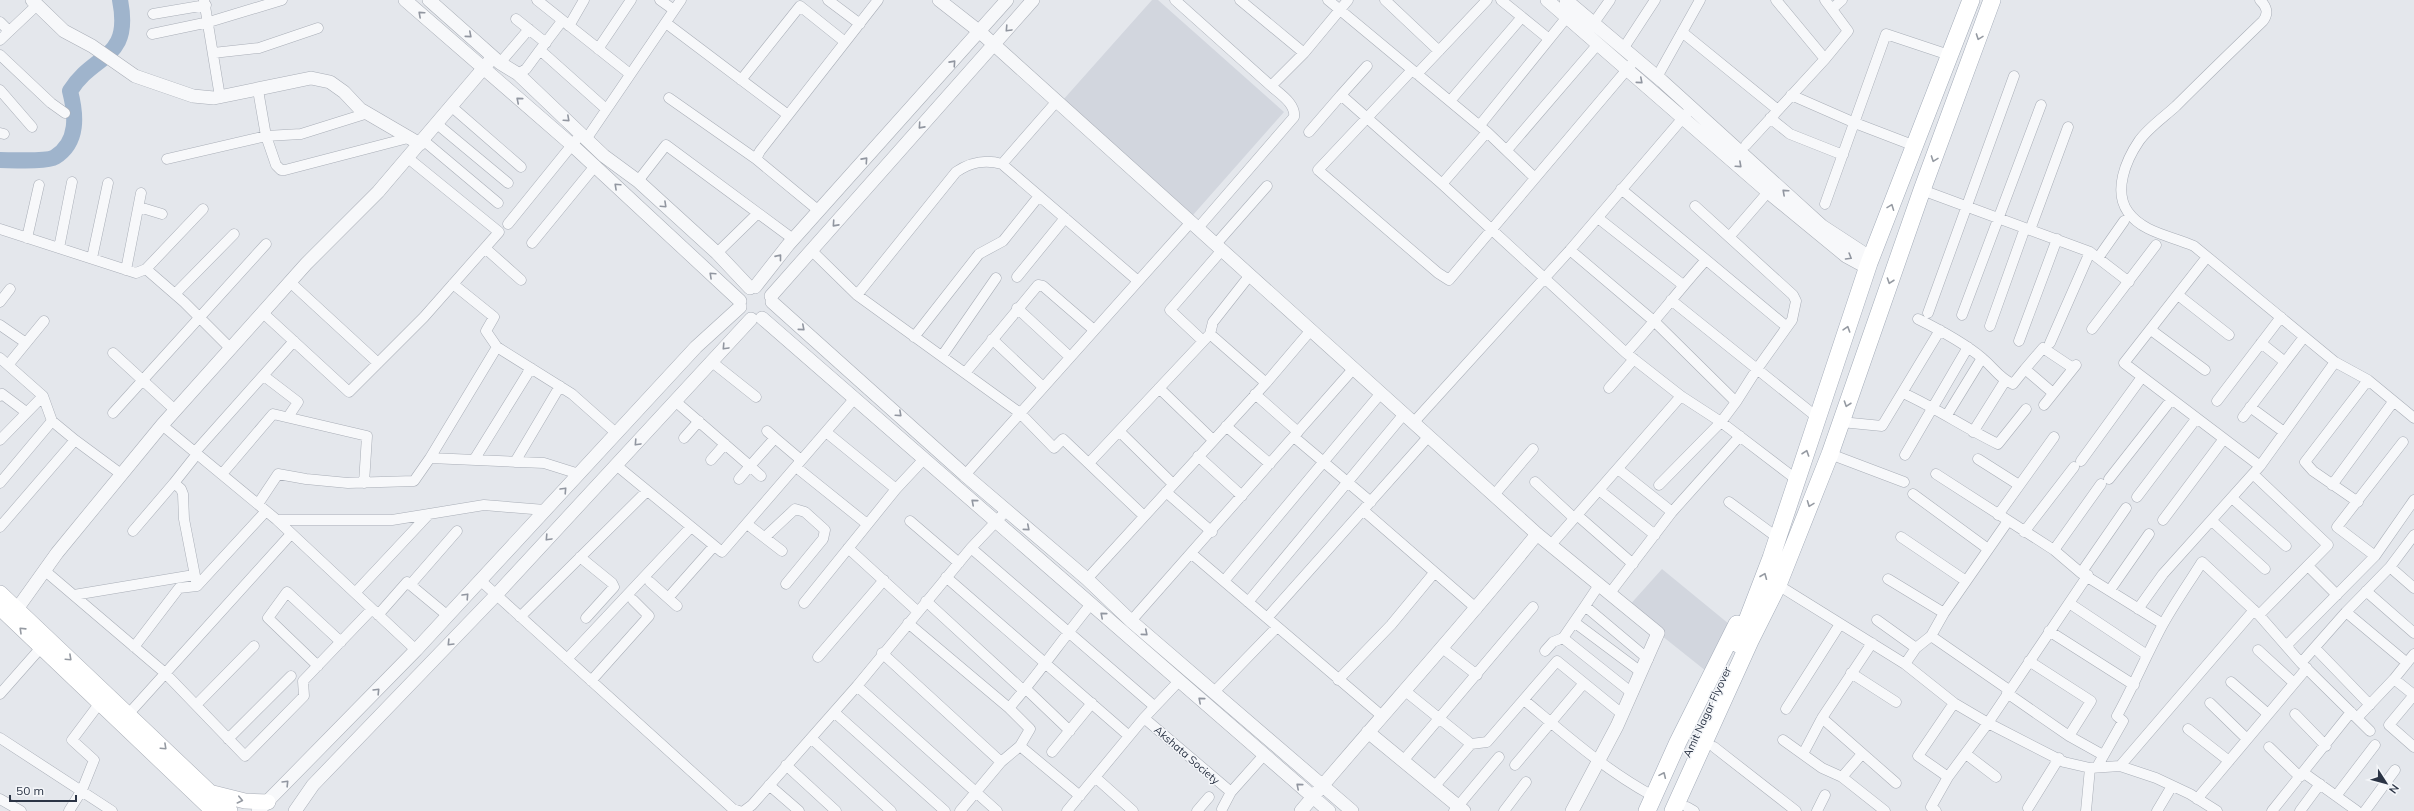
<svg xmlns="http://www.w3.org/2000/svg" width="2414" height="811" font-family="Mulish,sans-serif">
	<rect width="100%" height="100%" fill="#e4e7ec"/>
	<path fill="#d2d6de" d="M1152,0H1158L1284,112L1193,215L1063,100Z
		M1662,569L1729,624L1706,671L1627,608Z"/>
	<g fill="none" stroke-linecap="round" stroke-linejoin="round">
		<path stroke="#9fb4cc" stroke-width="16" d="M0,160C11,160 47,162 55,157C79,142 76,114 70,91C94,52 132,61 120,0"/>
		<defs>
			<path id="minor" d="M204,0L220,97
				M537,0L630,74
				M660,0L674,10
				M828,0L860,24
				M1175,0L1271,86L1304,53L1348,0
				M1240,0L1304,53
				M1328,0L1487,132L1535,178
				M1385,0L1439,51
				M1501,0L1549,39
				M1776,0L1825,59
				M2260,0C2267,7 2269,13 2263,21C2234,49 2205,77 2176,106C2164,117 2148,128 2139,141C2126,160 2113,191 2128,212C2143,233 2172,236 2194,246L2335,362L2368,380L2414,418
				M1832,9L1842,0
				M153,14L206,5
				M516,19L546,43
				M562,21L540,50L606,109
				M0,22L9,31
				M666,23L788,115
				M1593,24L1610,0
				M569,26L584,0
				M1682,32L1778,110
				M152,34L209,22L282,0
				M0,40L37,5
				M598,49L631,0
				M1623,49L1655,0
				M213,53L259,48L318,28
				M0,55L51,103L65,113
				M500,63L529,29
				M1367,66L1341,95L1442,184L1626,353L1681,396L1721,422L1797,480
				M1412,70L1318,170L1438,273L1449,280L1635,60
				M518,74L526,69L540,50
				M1417,74L1487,0
				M1657,77L1700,0
				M741,80L800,6L845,42
				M0,90L32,127
				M258,90L266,136L301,134L368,113
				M1791,95L1855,123L1915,146
				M669,98L756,159
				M1450,101L1522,17
				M452,107L521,167
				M1770,118L1790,134L1843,155
				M437,124L508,183
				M1480,125L1567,17
				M1309,132L1341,95
				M0,133L4,134
				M587,138L681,0
				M423,140L498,203
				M1746,145L1825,59L1848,31L1825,0
				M1507,150L1598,44
				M167,159L266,136L276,165L281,170H285L408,138
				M1002,164L1057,101
				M638,181L666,145L793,239
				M1442,184L1487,132
				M1621,189L1787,327
				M1922,190L2090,252L2129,282
				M1825,204L1886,34L1949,55
				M1695,206L1793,295L1796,301L1792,320L1757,369L1736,402
				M139,207L162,214
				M203,209L146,269L184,302L230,348
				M819,211L756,159L760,151L878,0
				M1598,218L1683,285
				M508,224L576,140
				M1198,228L1294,117C1296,104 1280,94 1271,86
				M0,229L136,273L146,269
				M2030,230L2068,127
				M1730,236L1768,192
				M27,238L39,185
				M532,243L595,166
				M1216,244L1267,186
				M59,248L72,182
				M485,248L521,280
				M811,250L857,295L1020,413L1054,448L1063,439L1144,516
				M1570,250L1655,322L1736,402L1721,422L1659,485
				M717,253L758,213
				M2207,257L2124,363L2260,466
				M92,258L108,183
				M2098,258L2124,221
				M126,270L141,193
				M1250,275L1213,322L1210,334L1266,383
				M1017,277L1065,218
				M290,282L378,363
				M453,284L494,317L486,331L497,347
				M175,294L234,234
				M857,295L956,172C971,162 985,159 1002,164L1138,281
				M2178,295L2229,335
				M1671,300L1818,418
				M0,302L10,289
				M1017,308L1070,357
				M262,312L349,392L424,317L499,232L408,158
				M1928,313L2014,76
				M1962,315L2041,105
				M1918,319C1940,330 1963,342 1982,358C1993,367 2000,379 2013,384L2025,369L2053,393
				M0,325L26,343
				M1990,326L2025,228
				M2092,329L2156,245
				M2151,330L2205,370
				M914,337L979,254L1003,241L1039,196
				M992,339L1043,387
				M1203,341L1170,310L1222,250
				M2019,341L2057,239
				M2050,343L2090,252
				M2261,343L2285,362
				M113,353L175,410
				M1626,353C1654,323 1678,291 1705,261
				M942,356L996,278
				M0,358L43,396L52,421
				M712,362L756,397
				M8,365L44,321
				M2025,369L2043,348L2073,368
				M965,373L1038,285L1043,286L1094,330
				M264,376L298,402L288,417
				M1159,388L1213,440
				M1609,388L1634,359
				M1903,393C1936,408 1965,428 1998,444L2026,409
				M1255,394L1298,432
				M0,396L2,394L26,412
				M675,401L750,466L775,438L801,460
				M2217,401L2281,317
				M2044,405L2076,365
				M2250,407L2284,432
				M113,413L266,244
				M1947,415L1982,358
				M2243,417L2304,337
				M1414,422L1570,250L1688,112
				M1841,422L1882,426L1940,330
				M162,425L277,520H392L484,505L545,510
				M1226,426L1270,464
				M767,431L775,438
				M1119,431L1173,484
				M826,432L896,489
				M1973,432L2005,381
				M1294,437L1371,502
				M684,438L699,421
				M0,440L43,396
				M195,452L294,341
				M1830,454L1904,482
				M1905,455L1968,347
				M1198,456L1242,496
				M430,458L497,347L572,394L616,433
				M1978,459L2019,485
				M474,460L531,368
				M711,460L725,444
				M2081,461L2142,377
				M515,462L560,386
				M1089,463L1210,334
				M616,465L722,552L855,398
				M796,467L867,524
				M1618,469L1672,512
				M222,474L273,414L367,436L364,483
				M1936,474L2054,550L2081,573L2163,624
				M2253,474L2328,545L2259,615
				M965,475L1191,222
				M739,479L750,466L761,476
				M2109,479L2171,400
				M1535,482L1574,518
				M0,483L52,421L75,440
				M2332,485L2393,402
				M1599,490L1655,535
				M1166,492L1212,532
				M1913,494L1988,549
				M1494,495L1533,449
				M2137,497L2196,419
				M2232,498L2286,546
				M1729,502L1778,538
				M2358,502L2313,471L2305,462L2368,380
				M258,504L278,474L306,479L348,483L414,481L430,458L544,463L579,474
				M1363,510L1477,609
				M1577,515L1633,564
				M1998,515L2054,437
				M277,520L416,650
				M2163,520L2223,440
				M910,521L959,563
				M2212,521L2265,569
				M747,524L782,551
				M0,527L75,440L121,474
				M133,531L174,483
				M2024,532L2074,467
				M765,537L795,509L805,512L825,530L823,539L786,584
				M1901,537L1966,581
				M1550,546L1681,396
				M848,548L917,611
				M971,548L1154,706
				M2054,550L2101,484
				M1192,554L1382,716
				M2375,556L2337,527L2403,442
				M580,557L612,583L614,587L586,618
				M2308,566L2337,595
				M2390,567L2414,588
				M44,570L165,673L245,756L304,696L303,681L372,609
				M2081,573L2126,508
				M946,577L1129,736
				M1087,579L1266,383L1311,330
				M1888,579L1944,613
				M481,581L733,809L739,811
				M1224,581L1381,393
				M650,582L677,606
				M410,585L457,531
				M1778,585L1905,664L1954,703L1988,723L2064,762L2090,768L2120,766L2156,778L2190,794L2217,811
				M197,586L184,519L183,494L181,489L174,483L197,454
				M2110,590L2149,534
				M2366,591L2414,633
				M355,593L429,514
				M1610,593L1672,512L1740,436
				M74,595L194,575
				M668,598L714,546
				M926,601L1024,691
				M1248,602L1404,414
				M804,603L896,489L924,459
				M2069,603L2147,655
				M1585,606L1599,585
				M2138,609L2163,574L2260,466L2335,362
				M2346,612L2407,663
				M378,615L407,582L448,616
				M520,617L647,491
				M1267,618L1429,436
				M1877,620L1916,648
				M1131,621L1354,368
				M1574,622L1641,672
				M908,623L1009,708L1030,729L1020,746L1001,762L960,811
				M2049,631L2134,685
				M1931,636L2009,690
				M2286,646L2375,556L2414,500
				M134,647L179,588L197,586L266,511
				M1441,647L1477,675
				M2315,648L2370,705
				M2258,650L2294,683
				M1545,651L1553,642L1563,638
				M882,653L1001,762
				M818,657L884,580
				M567,659L691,527
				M2029,661L2091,701L2069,736
				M2301,663L2346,612L2390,567L2414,535
				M1905,664L1916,648L1931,636L1944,613L2008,521
				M318,666L268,618L287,592L341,642
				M1851,673L1896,702
				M2394,679L2414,695
				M1338,680L1391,625L1434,573
				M591,681L649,616L633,600
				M2231,682L2268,714
				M857,686L997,811
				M1026,689L1070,731
				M1404,690L1471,744L1434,787
				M1214,692L1277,627
				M1632,693L1563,638L1585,606L1648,659
				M2007,693L2069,736L2103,755
				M0,694L45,643
				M2414,695L2389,725L2414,747
				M1524,700C1566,735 1605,770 1653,796
				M2210,703L2247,739
				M196,705L254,646
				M1009,708C1038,675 1063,638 1091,604
				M1786,709L1840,624
				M834,712L945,811
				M2295,714L2326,746
				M1144,718L1231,792
				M1822,718L1896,783
				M2357,718L2394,679L2414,654
				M124,719L291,534
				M2188,729L2229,761
				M0,738L112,811
				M811,738L891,811
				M228,739L291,676
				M1783,740L1822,768L1842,777L1885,811
				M1471,744L1487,742L1557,661L1622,714
				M1020,746L1080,796
				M1714,747L1796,811
				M2269,747L2300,777
				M1052,752L1092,703
				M1803,754L1822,718L1872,643
				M1966,754L1996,777
				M1403,761L1533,607
				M786,765L836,811
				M1515,765L1584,683
				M2120,766L2254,610
				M2097,767L2123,721L2117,716C2133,687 2146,656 2162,626C2174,604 2189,583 2202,562L2259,615L2301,663L2370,731
				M2304,773L2357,811
				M1095,777L1133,811
				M1842,777L1862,754
				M1948,777L1918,756L1954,703
				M769,785L799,811
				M2336,796L2375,745
				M0,799L21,811
				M2197,799L2307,668
				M1687,807L1694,811
				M2028,808L2059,758
				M1222,809L1231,792L1264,755
				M69,811L82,790L94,760L72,740L99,704
				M744,811L752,805L857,686L971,548L1006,511
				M1067,811L1144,718L1179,681
				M1197,811L1209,797
				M1454,811L1499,757
				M1504,811L1526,782
				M1817,811L1825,795
				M1936,811L1931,807L1948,777L1988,723L2088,575
				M2086,811L2090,768
				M2157,811L2172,786
				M2272,811L2351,712
				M2300,811L2320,784
				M2365,811L2395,770"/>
			<path id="tertiary" d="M32,0L64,31L92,46L135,76L193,96L214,98L311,78L330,82L344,92L360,109L420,144
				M405,0L572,145L740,301
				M429,0L500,63L518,74L604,156L638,181L717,253L750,288
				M939,0L980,32L1537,534L1658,633L1617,726L1572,811
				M1547,0L1768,192L1846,256L1868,268
				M1566,0L1662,81L1822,226L1871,258
				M755,287L788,245L1007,0
				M771,296L1033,0
				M772,302L965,475L1087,579L1131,621L1352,811
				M762,318L1329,811
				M17,609L57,553L162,425L306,264L378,192L493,57
				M1368,732L1464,811
				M258,811L416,650L696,347L740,307
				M295,811L313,785L496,595L751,319
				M1301,811C1379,718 1461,629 1537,534"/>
			<path id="secondary" d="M0,593L230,811
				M0,608L213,811
				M213,793L245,801L268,802"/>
			<path id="primary" d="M1738,644L1771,558L1869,263L1971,0
				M1647,811L1678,742L1737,624
				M1673,811L1750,641L1778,585L1830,454L1922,190L1992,0"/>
		</defs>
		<use href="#minor" stroke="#a9aeb7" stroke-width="11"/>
		<use href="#tertiary" stroke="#a9aeb7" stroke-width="14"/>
		<use href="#secondary" stroke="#a9aeb7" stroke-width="16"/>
		<use href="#primary" stroke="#a3abb8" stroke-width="18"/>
		<use href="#minor" stroke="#f7f8fa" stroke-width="10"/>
		<use href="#tertiary" stroke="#f7f8fa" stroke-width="13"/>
		<use href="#secondary" stroke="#fff" stroke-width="15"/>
		<use href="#primary" stroke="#fff" stroke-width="17"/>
	</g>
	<defs><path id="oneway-chevron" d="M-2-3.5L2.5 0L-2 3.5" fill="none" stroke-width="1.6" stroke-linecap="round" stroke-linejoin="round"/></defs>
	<g stroke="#9196a0">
		<use href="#oneway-chevron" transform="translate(421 14) rotate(-138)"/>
		<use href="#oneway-chevron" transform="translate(1008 29) rotate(133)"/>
		<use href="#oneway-chevron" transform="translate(469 35) rotate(41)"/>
		<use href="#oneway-chevron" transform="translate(953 63) rotate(-48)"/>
		<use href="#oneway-chevron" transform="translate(1640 81) rotate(41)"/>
		<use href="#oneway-chevron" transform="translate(519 100) rotate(-140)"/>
		<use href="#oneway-chevron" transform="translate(567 119) rotate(42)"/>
		<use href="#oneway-chevron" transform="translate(921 126) rotate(132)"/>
		<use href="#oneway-chevron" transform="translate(865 160) rotate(-48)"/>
		<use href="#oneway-chevron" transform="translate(1739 165) rotate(42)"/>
		<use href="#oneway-chevron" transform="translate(617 186) rotate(-137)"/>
		<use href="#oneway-chevron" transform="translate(1785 192) rotate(-138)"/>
		<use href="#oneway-chevron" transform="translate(664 205) rotate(43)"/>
		<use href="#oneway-chevron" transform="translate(835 224) rotate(132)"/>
		<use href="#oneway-chevron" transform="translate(779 257) rotate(-51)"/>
		<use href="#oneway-chevron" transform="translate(1849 257) rotate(31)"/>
		<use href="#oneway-chevron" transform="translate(712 275) rotate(-137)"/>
		<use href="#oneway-chevron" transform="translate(802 328) rotate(41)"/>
		<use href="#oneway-chevron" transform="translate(725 347) rotate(133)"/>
		<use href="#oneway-chevron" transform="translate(899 414) rotate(42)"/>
		<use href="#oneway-chevron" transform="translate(637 443) rotate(133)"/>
		<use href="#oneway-chevron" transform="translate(564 490) rotate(-47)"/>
		<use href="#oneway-chevron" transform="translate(974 502) rotate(-139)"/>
		<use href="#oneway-chevron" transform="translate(1027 528) rotate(40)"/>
		<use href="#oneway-chevron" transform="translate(548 538) rotate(133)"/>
		<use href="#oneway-chevron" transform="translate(466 596) rotate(-47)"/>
		<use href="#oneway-chevron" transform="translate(1103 615) rotate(-139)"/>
		<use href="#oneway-chevron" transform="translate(1145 633) rotate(40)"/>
		<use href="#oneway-chevron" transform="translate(450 643) rotate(134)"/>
		<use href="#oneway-chevron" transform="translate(377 691) rotate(-46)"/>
		<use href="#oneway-chevron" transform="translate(1201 700) rotate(-139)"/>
		<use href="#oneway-chevron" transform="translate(286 783) rotate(-46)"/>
		<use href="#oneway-chevron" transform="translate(1299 786) rotate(-139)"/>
	</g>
	<g stroke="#959aa2">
		<use href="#oneway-chevron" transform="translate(1979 37) rotate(110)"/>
		<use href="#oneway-chevron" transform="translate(1934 159) rotate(110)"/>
		<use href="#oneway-chevron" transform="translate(1891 207) rotate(-69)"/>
		<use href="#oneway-chevron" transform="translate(1890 281) rotate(109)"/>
		<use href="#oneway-chevron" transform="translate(1847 329) rotate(-72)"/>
		<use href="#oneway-chevron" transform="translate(1847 404) rotate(109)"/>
		<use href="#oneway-chevron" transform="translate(1806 453) rotate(-71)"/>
		<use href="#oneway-chevron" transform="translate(1810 504) rotate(111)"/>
		<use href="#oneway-chevron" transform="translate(1764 576) rotate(-68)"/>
		<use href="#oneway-chevron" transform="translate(22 630) rotate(-136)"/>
		<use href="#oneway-chevron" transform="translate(69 658) rotate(43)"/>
		<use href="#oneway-chevron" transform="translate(164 747) rotate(43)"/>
		<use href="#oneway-chevron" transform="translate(1663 775) rotate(-66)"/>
		<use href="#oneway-chevron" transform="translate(240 800) rotate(13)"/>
	</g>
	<g text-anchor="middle" stroke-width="3" stroke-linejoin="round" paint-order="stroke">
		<g font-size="11" fill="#2b3445" stroke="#f4f6f9">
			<text transform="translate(1707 712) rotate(-65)" y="4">Amit Nagar Flyover</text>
			<text transform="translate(1187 755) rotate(41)" y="4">Akshata Society</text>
		</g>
	</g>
	<g transform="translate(2386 783) rotate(126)" stroke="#f4f6f9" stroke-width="3" paint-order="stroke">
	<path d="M0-3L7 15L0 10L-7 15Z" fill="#2b3445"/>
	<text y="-6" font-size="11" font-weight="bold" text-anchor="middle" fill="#2b3445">N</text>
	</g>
	<path d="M10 795v6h66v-6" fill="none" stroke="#2b3445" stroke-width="2"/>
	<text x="16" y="795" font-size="12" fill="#2b3445" stroke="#f4f6f9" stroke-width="3" paint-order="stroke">50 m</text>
</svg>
